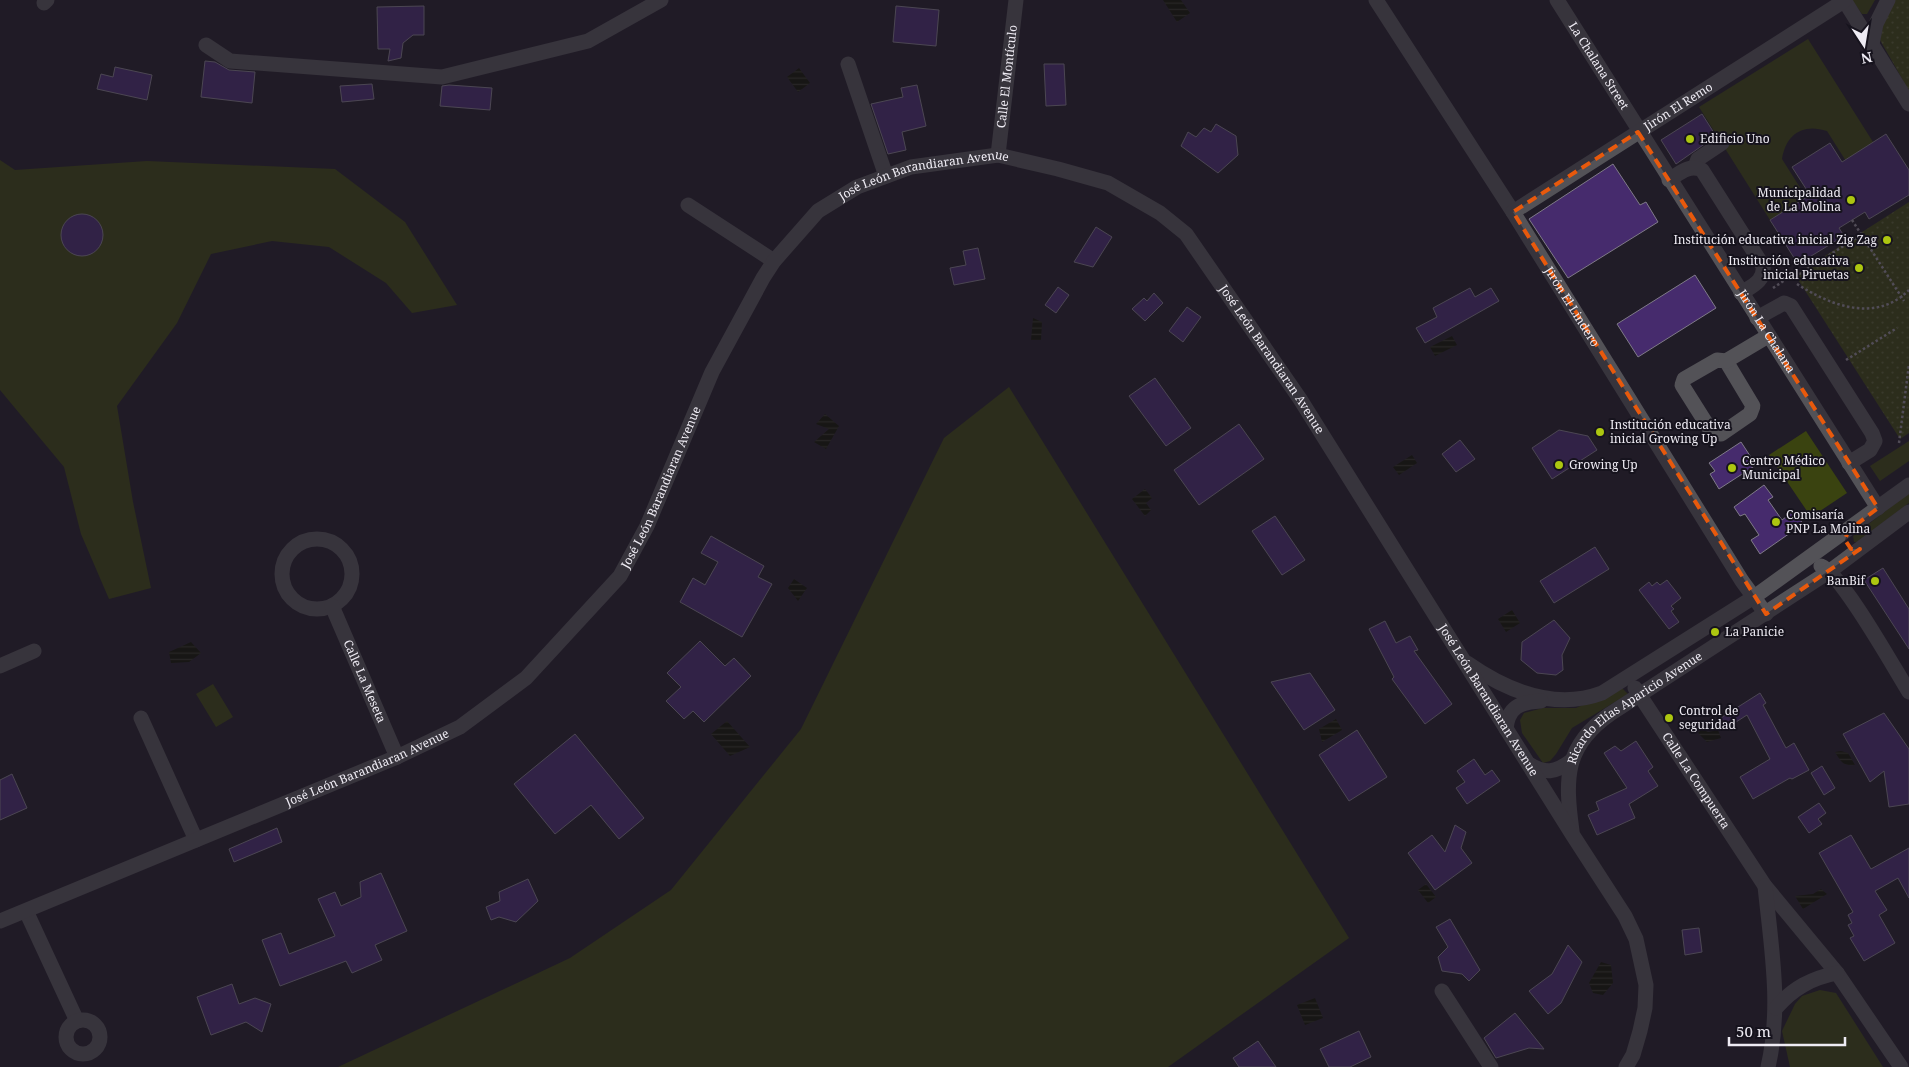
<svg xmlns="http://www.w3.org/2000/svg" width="1909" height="1067" font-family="'Noto Serif',serif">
	<defs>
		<pattern id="park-dots" width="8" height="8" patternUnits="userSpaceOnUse" patternTransform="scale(1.25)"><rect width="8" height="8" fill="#3a4310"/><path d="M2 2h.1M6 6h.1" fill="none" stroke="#575e33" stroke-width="1.8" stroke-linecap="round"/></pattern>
		<pattern id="water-rules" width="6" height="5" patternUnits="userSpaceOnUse" patternTransform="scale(1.25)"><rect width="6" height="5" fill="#0d1100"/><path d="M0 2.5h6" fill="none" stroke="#313426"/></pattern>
	</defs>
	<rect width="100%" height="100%" fill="#201c27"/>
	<path fill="#3a4310" d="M1852,0H1875L1867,14H1862Z
		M1808,39L1873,142L1857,153L1851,169L1827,131C1803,123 1786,134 1782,159L1806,197L1770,220L1699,107Z
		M0,160L15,170L147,161L335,169L405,222L457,305L412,313L386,283L329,247L272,241L211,254L177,323L117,406L133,502L151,588L109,599L81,534L64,467L0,390Z
		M1009,387L1349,938L1168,1067H338L570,958L671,890L801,729L944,438Z
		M1806,431L1847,493L1811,517L1769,455Z
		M1909,441V461L1880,481L1870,466Z
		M1909,493V503L1857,542H1854L1853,536Z
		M213,684L233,717L216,727L196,694Z
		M1621,687L1628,694L1572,728L1556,754L1550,761L1543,763L1522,733L1520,720L1524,713L1543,708H1576Z
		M1820,990L1836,993L1883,1067H1790L1782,1031L1795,1004L1802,996Z"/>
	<path fill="url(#park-dots)" d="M1890,0H1909V91L1880,40L1887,5Z
		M1909,202V433L1900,439L1795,275Z"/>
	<path fill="url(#water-rules)" d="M1163,0H1181L1190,13L1177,22Z
		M799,68L810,83L798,92L787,77Z
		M1033,318L1042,322L1041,340H1031Z
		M1452,336L1457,345L1435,356L1430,347Z
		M825,414L839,426L826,449L814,442L829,429L816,424Z
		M1412,455L1417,463L1399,475L1393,467Z
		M1145,489L1152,498L1146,503L1151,510L1145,516L1132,499Z
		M794,579L807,588L798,601L788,588Z
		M1512,610L1520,623L1506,632L1498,619Z
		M191,642L201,653L189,662L171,663L169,652Z
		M1336,719L1342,730L1322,742L1319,729Z
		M727,721L750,747L730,756L711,734Z
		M1702,729L1708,732L1718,730L1721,738L1707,742L1698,733Z
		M1841,751L1848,753L1855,765C1843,766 1841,762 1835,752Z
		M1426,884L1436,897L1428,903L1418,890Z
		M1821,889L1827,894L1803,909L1795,896L1813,894Z
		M1601,962L1611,965L1613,983L1603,995L1593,993L1589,983Z
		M1315,998L1323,1018L1305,1025L1297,1005Z"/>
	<path fill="#462b6d" stroke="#7f7a88" d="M424,6V35H413L403,43L401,58L388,61L390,49H378L377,7Z
		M896,6L939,10L936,46L893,42Z
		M205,61L215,62L229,70L255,72L252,103L201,97Z
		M1044,64H1064L1066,105L1046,106Z
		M115,67L152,75L147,100L97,89L101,74L113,77Z
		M372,84L374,99L342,102L340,86Z
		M449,85L492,88L490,110L440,106L442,86Z
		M917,85L926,126L902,132L906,150L888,154L871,104L903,97L901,88Z
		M1702,114L1716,136L1676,164L1661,140Z
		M1216,124L1236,136L1238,155L1218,173L1181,146L1188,132L1196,137L1204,128L1211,132Z
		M1886,134L1909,170V195L1869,219L1865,212L1839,228L1844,236L1798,264L1770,220L1810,195L1792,167L1830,143L1842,162Z
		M1613,164L1640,205L1646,202L1658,222L1568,278L1529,219Z
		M61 235a21 21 0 1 1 42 0a21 21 0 1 1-42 0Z
		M1096,227L1112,237L1093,267L1074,262Z
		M978,248L985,279L954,285L950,268L966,265L963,251Z
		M1695,275L1716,308L1638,357L1617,324Z
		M1058,287L1069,295L1056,313L1045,305Z
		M1470,288L1475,297L1491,288L1499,301L1425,343L1416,328L1437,317L1433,308Z
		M1154,293L1163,303L1145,321L1132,309L1144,298L1147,301Z
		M1187,307L1201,317L1183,342L1169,331Z
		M1155,378L1191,428L1166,446L1129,396Z
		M1239,424L1264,459L1199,505L1174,470Z
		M1559,430L1588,436L1597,450L1552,479L1532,448Z
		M1460,440L1475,459L1456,472L1442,454Z
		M1741,442L1756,465L1719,489L1710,474L1715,471L1709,463Z
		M1764,485L1773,497L1768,500L1782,520L1794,511L1803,524L1760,554L1751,540L1759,535L1745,514L1740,516L1734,507Z
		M1275,516L1305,560L1282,575L1252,531Z
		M711,536L764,566L758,577L772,584L742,637L680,602L693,578L705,585L718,562L701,553Z
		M1595,547L1609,569L1554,603L1540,581Z
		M1883,568L1909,609V649L1864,580Z
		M1667,580L1681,598L1671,606L1674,609L1671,611L1679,622L1669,629L1639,590L1649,582L1652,586L1657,582L1660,585Z
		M1554,620L1570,638L1562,655L1563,670L1556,675L1537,673L1521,660L1522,642Z
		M1385,621L1396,643L1410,636L1418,650L1414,651L1452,704L1425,724L1392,679L1394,677L1369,629Z
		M700,641L725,666L734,658L751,676L704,722L693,711L684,719L666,701L681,687L667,673Z
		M1310,673L1335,710L1304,730L1271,682Z
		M1760,693L1766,703L1763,705L1786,748L1794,743L1809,770L1792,779L1790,778L1753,799L1740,777L1770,759L1747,715L1725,729L1719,719Z
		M1884,713L1909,749V804L1889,807L1884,771L1870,782L1843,734Z
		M1357,730L1387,777L1349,801L1319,755Z
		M575,734L644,818L619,839L591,805L555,834L514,784Z
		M1636,741L1653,767L1648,771L1658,786L1629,804L1635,818L1597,835L1588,815L1599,810L1596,802L1627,788L1604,753L1615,746L1621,751Z
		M1474,759L1485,775L1492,770L1500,781L1467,804L1456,788L1465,782L1457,771Z
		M1822,766L1835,788L1824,795L1811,773Z
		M12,774L27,808L0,820V780Z
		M1819,803L1826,813L1818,819L1822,824L1809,833L1798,817Z
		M1455,825L1466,832L1461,848L1472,863L1435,890L1408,853L1432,835L1445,852Z
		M277,828L282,842L234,862L229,849Z
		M1851,835L1871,869L1909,848V898L1898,878L1875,891L1887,910L1879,915L1895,943L1864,961L1850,938L1854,936L1848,925L1852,923L1848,915L1853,912L1819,853Z
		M381,873L407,931L375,945L382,960L352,973L346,961L280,986L262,940L281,933L289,954L335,936L318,899L335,892L341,906L361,897L360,882Z
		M528,879L538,901L516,922L499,917L491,920L486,907L500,901L499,892Z
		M1450,919L1480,970L1469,981L1462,974L1442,971L1438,957L1448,947L1436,927Z
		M1699,928L1702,952L1685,955L1682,930Z
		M1568,945L1582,962L1561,1003L1548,1014L1529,991L1552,974Z
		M232,984L239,1004L255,998L271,1004L262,1032L246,1022L211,1035L197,997Z
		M1515,1013L1544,1049L1529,1048L1496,1058L1484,1038Z
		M1359,1031L1371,1057L1350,1067H1329L1320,1049Z
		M1258,1041L1276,1067H1239L1233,1058Z"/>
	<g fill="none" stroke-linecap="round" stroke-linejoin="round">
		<path stroke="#8c8892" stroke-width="2.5" stroke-dasharray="2.5 2.5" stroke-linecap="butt" d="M1852,220L1904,301
			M1797,284C1831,306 1876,323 1909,290
			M1773,288L1788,278H1793L1861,235
			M1846,360L1897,328
			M1899,443L1909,364"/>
		<g stroke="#535257" stroke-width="15">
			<path id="s1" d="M1376,0L1513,212L1742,581L1766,614"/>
			<path id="s2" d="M1557,0L1878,508"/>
			<path d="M1844,0L1909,104"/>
			<path d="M44,3L47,0"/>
			<path d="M1872,44L1876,24L1888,0"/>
			<path d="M206,45L230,61L442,77L588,41L661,0"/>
			<path d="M848,64L886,176"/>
			<path id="s3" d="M998,155L1016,0"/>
			<path d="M1695,167L1698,159L1722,143"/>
			<path d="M1669,180C1680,173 1689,164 1702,170L1763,266C1765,281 1752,286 1741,293"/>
			<path d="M688,205L774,261"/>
			<path id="s4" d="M1513,212L1844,1"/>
			<path d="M1757,318L1784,303L1791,306L1872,433L1875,441L1870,450L1849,463"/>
			<path d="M1717,360L1726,361L1753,406L1750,414L1721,434L1711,431L1682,385L1684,379Z"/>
			<path d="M1726,361L1768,336"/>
			<circle cx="317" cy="574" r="35"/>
			<path d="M1821,566C1842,574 1894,668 1909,692"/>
			<path id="s5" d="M332,606L397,757"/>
			<path d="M1467,663C1507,691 1554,711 1602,693L1754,597L1909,485"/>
			<path d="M0,666L34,651"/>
			<path id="s6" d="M1635,688L1765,886L1837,973L1901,1067"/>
			<path d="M141,718L196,840"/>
			<path d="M1506,729C1508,707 1520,702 1541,701"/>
			<path d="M1529,764C1545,774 1555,773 1571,761"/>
			<path id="s7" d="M1572,831C1565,779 1564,746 1610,714L1830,571L1909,512"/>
			<path d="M1765,886C1771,946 1782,1007 1768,1067"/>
			<path d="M26,911L77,1021"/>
			<path id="s8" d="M0,921L397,757L460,727L526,678L620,576L647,526L712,372L763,278L774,261L818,211L857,187L911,167L998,155L1058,169L1108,183L1160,213L1186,234L1300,399L1572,834L1625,916L1636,939L1646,985L1645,1008L1640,1031L1633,1055L1626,1067"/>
			<path d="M1442,991L1491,1067"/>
			<path d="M1776,1008C1793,988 1812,978 1837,973"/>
			<circle cx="83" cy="1037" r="17"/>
		</g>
	</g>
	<path d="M0 0H1909V1067H0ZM1638,132L1878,508L1848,531L1845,540L1851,549H1860L1766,614L1513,212Z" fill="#201c27" fill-opacity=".55" fill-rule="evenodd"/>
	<path fill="none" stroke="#e8590c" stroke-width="4" stroke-dasharray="10 6" stroke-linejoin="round" d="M1638,132L1878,508L1848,531L1845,540L1851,549H1860L1766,614L1513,212Z"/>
	<g fill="#adc610" stroke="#16131d" stroke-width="2">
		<circle cx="1690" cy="139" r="5"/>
		<circle cx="1851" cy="200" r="5"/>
		<circle cx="1887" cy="240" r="5"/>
		<circle cx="1859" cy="268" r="5"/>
		<circle cx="1600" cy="432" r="5"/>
		<circle cx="1559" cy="465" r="5"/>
		<circle cx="1732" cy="468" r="5"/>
		<circle cx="1776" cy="522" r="5"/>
		<circle cx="1875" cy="581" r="5"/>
		<circle cx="1715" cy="632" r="5"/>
		<circle cx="1669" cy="718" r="5"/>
	</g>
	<g text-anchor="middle" stroke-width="4" stroke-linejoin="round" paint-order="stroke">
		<g font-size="12" fill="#eeebf3" stroke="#16131d">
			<text dy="4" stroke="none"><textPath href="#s2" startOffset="78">La Chalana Street</textPath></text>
			<text dy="4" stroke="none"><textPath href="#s3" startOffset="79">Calle El Montículo</textPath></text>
			<text dy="4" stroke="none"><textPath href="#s4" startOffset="196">Jirón El Remo</textPath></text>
			<text dy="4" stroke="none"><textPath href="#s8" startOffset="1252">José León Barandiaran Avenue</textPath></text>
			<text dy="4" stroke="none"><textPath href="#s1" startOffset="364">Jirón El Lindero</textPath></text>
			<text dy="4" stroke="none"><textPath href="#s2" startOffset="392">Jirón La Chalana</textPath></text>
			<text dy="4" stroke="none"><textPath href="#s8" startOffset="1688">José León Barandiaran Avenue</textPath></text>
			<text dy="4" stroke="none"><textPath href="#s8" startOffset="818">José León Barandiaran Avenue</textPath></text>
			<text dy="4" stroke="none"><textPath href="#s5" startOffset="82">Calle La Meseta</textPath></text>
			<text dy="4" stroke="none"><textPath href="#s8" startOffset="2092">José León Barandiaran Avenue</textPath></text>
			<text dy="4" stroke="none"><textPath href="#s7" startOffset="154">Ricardo Elías Aparicio Avenue</textPath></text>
			<text dy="4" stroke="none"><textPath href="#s8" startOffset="398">José León Barandiaran Avenue</textPath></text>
			<text dy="4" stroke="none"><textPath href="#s6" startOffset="111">Calle La Compuerta</textPath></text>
		</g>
		<g font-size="12" fill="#eeebf3" stroke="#16131d" text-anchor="start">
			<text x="1700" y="143">Edificio Uno</text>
			<text x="1841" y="197" text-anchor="end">Municipalidad<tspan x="1841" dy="14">de La Molina</tspan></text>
			<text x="1877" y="244" text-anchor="end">Institución educativa inicial Zig Zag</text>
			<text x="1849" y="265" text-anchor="end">Institución educativa<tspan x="1849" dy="14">inicial Piruetas</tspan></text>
			<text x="1610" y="429">Institución educativa<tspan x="1610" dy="14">inicial Growing Up</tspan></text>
			<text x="1742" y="465">Centro Médico<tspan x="1742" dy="14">Municipal</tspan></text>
			<text x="1569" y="469">Growing Up</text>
			<text x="1786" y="519">Comisaría<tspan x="1786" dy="14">PNP La Molina</tspan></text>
			<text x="1865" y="585" text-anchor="end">BanBif</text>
			<text x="1725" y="636">La Panicie</text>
			<text x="1679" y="715">Control de<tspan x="1679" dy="14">seguridad</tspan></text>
		</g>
	</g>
	<g transform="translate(1864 45) rotate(168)" stroke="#16131d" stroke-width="4" paint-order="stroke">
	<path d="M0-4L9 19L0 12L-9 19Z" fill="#eeebf3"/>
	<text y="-8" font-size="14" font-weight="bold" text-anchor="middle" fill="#eeebf3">N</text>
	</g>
	<path d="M1729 1037v8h116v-8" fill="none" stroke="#eeebf3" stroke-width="2.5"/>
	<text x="1736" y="1037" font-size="15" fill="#eeebf3" stroke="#16131d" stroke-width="4" paint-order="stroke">50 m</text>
</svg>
